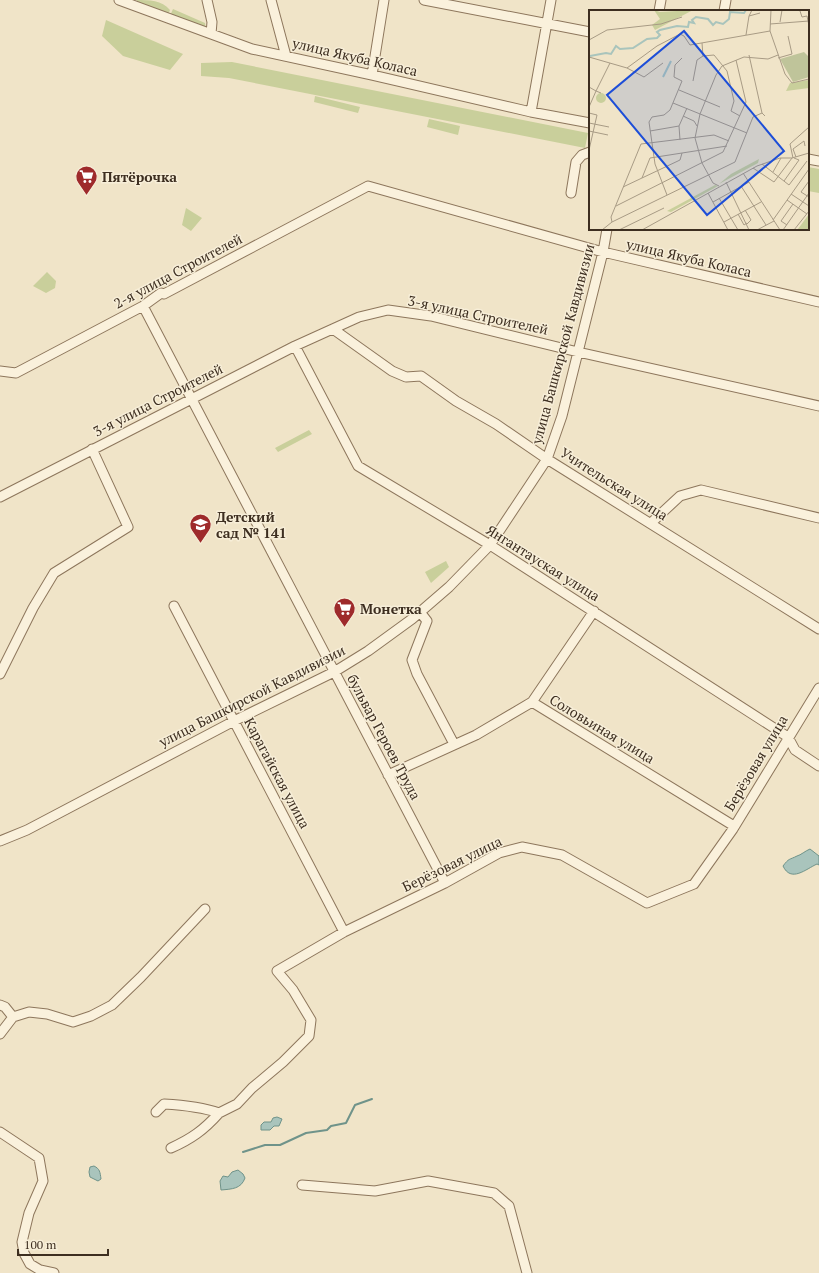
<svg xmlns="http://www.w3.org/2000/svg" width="819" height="1273" font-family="'PT Serif',serif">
	<rect width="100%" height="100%" fill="#f0e4c8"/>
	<path fill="#c9cf9b" d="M137,0C149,0 162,0 170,10L167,17L135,4Z
		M173,9L205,23L206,31L169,18Z
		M106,20L183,54L170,70L123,56L102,36Z
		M232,62L588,133L585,148L229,78L201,76V63Z
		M315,96L360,107L358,113L314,102Z
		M429,119L460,126L458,135L427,127Z
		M808,167L819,169V193L808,191Z
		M186,208L202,218L191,231L182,225Z
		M47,272L56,281L55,288L46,293L33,286Z
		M309,430L312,434L278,452L275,448Z
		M446,561L449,567L431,583L425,572Z"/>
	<path fill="#a9c4bc" stroke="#6f938a" d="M810,849L819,856V865L817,864C806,869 791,883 783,866C789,858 789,860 797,856C801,855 805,851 810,849Z
		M277,1117L282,1119L279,1126H274L270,1130H261V1125L264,1122H271L273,1118Z
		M94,1166C100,1169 100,1172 101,1179L98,1181L90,1177L89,1172L90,1167Z
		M238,1170L243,1174L245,1178C241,1189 232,1189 221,1190L220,1181L223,1176L228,1177L232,1172Z"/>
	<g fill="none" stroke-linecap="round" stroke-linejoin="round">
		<path stroke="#6f938a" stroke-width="2" d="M243,1152L265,1145H280L306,1133L327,1130L331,1126L346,1123L355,1105L372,1099"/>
		<defs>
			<path id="minor" d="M119,0L252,49L372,75L531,112L590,123
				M207,0L212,22L211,34
				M271,0L286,56
				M424,0L590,32
				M659,11L661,0
				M724,11L726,0
				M372,75L384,0
				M531,112L551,0
				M808,159L819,161
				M571,193L576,162L582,155L590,152
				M143,306L445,883
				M333,329L392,371L406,377L421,376L456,401L496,424L547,459L819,629
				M295,346L358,466L490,545L788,737L795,750L819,766
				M0,371L16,373L143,306L161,293L164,294L368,186L603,252L819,302
				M0,497L295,346L359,317L388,310L431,316L578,352L819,406
				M651,523L680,496L701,490L819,518
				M174,606L344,932
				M420,612L427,621L412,660L417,674L454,744
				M0,674L33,608L54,573L128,527L92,449
				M532,702L594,611
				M388,775L476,735L532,702L734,826
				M0,841L27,830L234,721L334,672L368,651L412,619L449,587L490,545L547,459L562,416L603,252L607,229
				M0,1005L5,1007L13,1017
				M0,1034L13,1017L29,1012L47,1014L73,1022L91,1016L112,1005L141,977L205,909
				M156,1112L164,1104C182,1105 202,1107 219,1113L237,1104L252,1088L283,1062L309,1036L311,1020L293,990L277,971L344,932L445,883L499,853L522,847L562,855L647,903L694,884L733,829L819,688
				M0,1132L39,1158L43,1181L29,1213L22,1242L24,1253L30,1264L40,1270L54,1273
				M171,1148C191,1139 204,1130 219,1113
				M302,1185L375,1191L428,1181L494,1193L509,1206L527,1273"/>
		</defs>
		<use href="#minor" stroke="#8d765c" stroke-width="11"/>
		<use href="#minor" stroke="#faf1dc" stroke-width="9"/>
	</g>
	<defs>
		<symbol id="supermarket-pin" viewBox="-11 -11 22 30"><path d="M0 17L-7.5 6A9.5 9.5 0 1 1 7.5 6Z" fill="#9e2a2b" stroke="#f7eed8"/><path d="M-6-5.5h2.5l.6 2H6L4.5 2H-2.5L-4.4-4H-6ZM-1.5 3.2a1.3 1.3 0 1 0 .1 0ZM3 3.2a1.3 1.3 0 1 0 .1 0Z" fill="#fff"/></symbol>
		<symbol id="school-pin" viewBox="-11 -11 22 30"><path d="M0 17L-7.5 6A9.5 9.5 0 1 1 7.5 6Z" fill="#9e2a2b" stroke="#f7eed8"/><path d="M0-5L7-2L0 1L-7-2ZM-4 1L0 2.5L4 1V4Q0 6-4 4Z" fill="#fff"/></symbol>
	</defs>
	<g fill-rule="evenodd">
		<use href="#supermarket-pin" x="74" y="164" width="25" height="34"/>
		<use href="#school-pin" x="188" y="512" width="25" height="34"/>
		<use href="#supermarket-pin" x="332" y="596" width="25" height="34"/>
	</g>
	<g text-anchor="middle" stroke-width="3" stroke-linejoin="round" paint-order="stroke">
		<g font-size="14" fill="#3d2e20" stroke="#f7eed8">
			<text transform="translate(355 57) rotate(13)" y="5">улица Якуба Коласа</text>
			<text transform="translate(689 258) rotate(13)" y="5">улица Якуба Коласа</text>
			<text transform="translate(178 271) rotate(-28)" y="5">2-я улица Строителей</text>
			<text transform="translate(478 315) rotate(12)" y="5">3-я улица Строителей</text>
			<text transform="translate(563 344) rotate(-75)" y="5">улица Башкирской Кавдивизии</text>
			<text transform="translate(158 400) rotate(-27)" y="5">3-я улица Строителей</text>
			<text transform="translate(614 484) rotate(32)" y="5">Учительская улица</text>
			<text transform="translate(543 563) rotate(32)" y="5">Янгантауская улица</text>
			<text transform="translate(252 696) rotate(-27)" y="5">улица Башкирской Кавдивизии</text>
			<text transform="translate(602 729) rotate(31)" y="5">Соловьиная улица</text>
			<text transform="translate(384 737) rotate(62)" y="5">бульвар Героев Труда</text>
			<text transform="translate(756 763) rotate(-59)" y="5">Берёзовая улица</text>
			<text transform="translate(277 773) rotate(62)" y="5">Карагайская улица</text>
			<text transform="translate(452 864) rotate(-26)" y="5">Берёзовая улица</text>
		</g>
		<g font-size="14" font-weight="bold" fill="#3d2e20" stroke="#f7eed8" text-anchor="start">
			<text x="102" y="182">Пятёрочка</text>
			<text x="216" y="522">Детский<tspan x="216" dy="16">сад № 141</tspan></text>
			<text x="360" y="614">Монетка</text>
		</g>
	</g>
	<g transform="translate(589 10)">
		<rect width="220" height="220" fill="#f0e4c8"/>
		<path d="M65,0L71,2L104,0L66,20L63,15L71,9ZM220,70V78L197,81L201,73ZM7 88a5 5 0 1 1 10 0a5 5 0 1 1-10 0ZM170,149L169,153L130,174L142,164ZM126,175L129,176L82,202L78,201ZM220,204V220H208L212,215Z" fill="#c9cf9b"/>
		<path d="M215,42L220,47V67L204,72L191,49Z" fill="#bfc49a"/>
		<path fill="none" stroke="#a9c4bc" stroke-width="2" d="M1,46L17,43L22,44L27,36L31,39L44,38L58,29L68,28L71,25L68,22L71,20L88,16L99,17L100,12L105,13L103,10L107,7L119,9L124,15L127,12L134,14L140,9L141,2L155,3L157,0M74,67L82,51"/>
		<path fill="none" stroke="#a89b85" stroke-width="1" d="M163,0L160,6L171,3M182,0L181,21L196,64L203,73L220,69M211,1L213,7L218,6L220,16M191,12L193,0M181,14L220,11M157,25L160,6M0,30L18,20L72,14L93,7M113,33L114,46M160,45L173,103L176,106M0,47L38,58M189,48L203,44L199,26M74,53L55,67L38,58L68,36L91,24L95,26L101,35L181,21M104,71L108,50L114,46L125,45L138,61L145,91L142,101L151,106M0,77L7,81L0,97M90,80L131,97M12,83L7,81L21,53M84,93L158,123M0,103L8,105L0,140M94,106L105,111L108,116M0,113L20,117M90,116L91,130M0,121L19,125M61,121L90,116L98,98M207,147L204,139L215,131L216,136M204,148L201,134L220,117M173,154L200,175L218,151M164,158L185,172L203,148M184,162L192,148M154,163L191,220M53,168L61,148L138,136M195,171L210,150L205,148M220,171L212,182L220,187M137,172L160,220M130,176L124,173L113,153L106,128L111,104L127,65L133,56L155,47L179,49L189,45M152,176L177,215M34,177L91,150L93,143M119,183L139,220M202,184L220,196M78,185L66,154L60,112L63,107L75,105L81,100L93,71L85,67L86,55L93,48M130,188L149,220M198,190L218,204M124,192L160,172M27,196L134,142L157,92L147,50M156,200L162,210L158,214M149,204L155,215L158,213M184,210L220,159M23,212L22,207L52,134L125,125L140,131M135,212L172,192M198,215L192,211L204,194M13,220L23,212L146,152L164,107L173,103M30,220L75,198M53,220L168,156L191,148H203L220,143M168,220L185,211M194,220L220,183M205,220L220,201"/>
		<path fill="#1d4ed8" fill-opacity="0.15" stroke="#1d4ed8" stroke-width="2" d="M95,21L195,141L118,205L18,85Z"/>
		<rect width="220" height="220" fill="none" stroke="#3d2e20" stroke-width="2"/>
	</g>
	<path d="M18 1249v6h90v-6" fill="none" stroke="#3d2e20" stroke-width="2"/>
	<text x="24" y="1249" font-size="12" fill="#3d2e20" stroke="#f7eed8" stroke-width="3" paint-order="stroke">100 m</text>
</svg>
